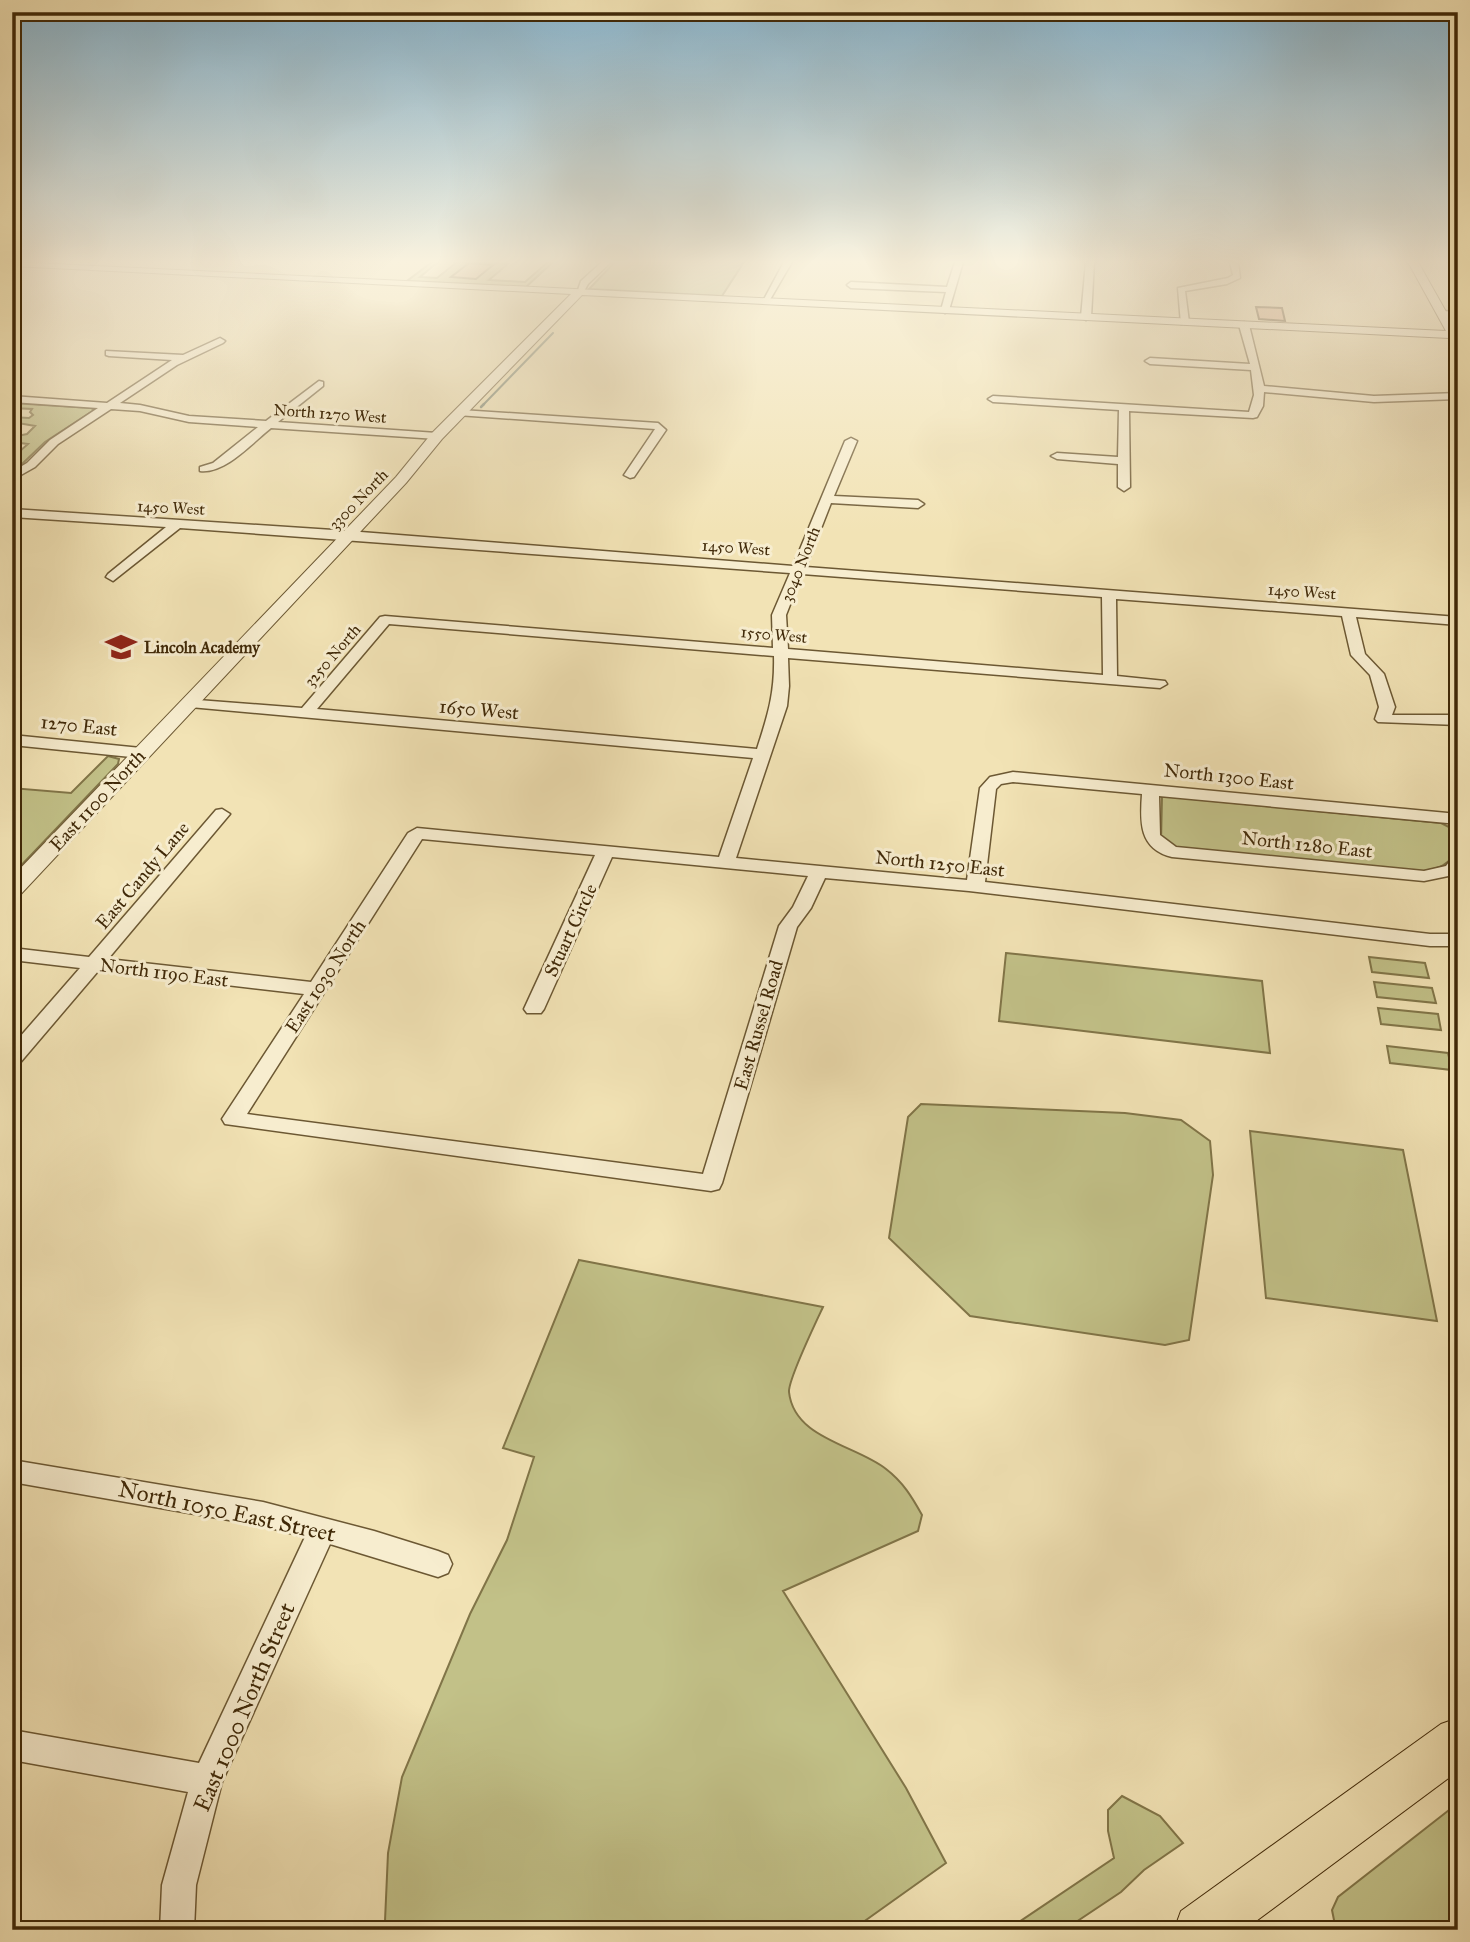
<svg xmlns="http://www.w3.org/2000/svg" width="1470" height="1942" font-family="'IM FELL Great Primer',serif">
	<rect width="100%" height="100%" fill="#f2e3b5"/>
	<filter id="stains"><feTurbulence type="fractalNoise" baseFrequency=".00286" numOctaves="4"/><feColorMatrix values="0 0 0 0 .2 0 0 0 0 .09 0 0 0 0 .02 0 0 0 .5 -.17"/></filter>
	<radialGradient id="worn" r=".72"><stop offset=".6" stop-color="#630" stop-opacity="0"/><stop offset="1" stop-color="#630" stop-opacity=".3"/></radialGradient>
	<path fill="#c2c188" stroke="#817548" stroke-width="2" d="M432,262H438L420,277L437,278L457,262L508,264L489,280L525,282L548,262H553L526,287L407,281Z
		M615,262H744L722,296L589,289Z
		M12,403L91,408L94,410L45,442L22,464L12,463V458L28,444L12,442V437L27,434L35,426L12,422V417L29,418L33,415L30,412L32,409L12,408Z
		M108,756L119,759L118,764L12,875V788L71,793Z
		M1162,796L1441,823L1451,828L1456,847C1452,867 1435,869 1418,872L1171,848L1161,842Z
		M1006,953L1262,981L1270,1053L999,1021Z
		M1369,957L1425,963L1429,978L1372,972Z
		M1374,982L1432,988L1436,1003L1377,997Z
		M1378,1008L1438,1014L1441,1030L1381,1024Z
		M1387,1046L1448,1053L1452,1070L1390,1063Z
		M921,1104L1125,1113L1181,1120L1210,1141L1213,1175L1189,1340L1165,1345L970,1316L889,1238L908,1117Z
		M1250,1131L1403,1150L1437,1321L1266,1298Z
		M579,1260L823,1307C816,1322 788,1380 789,1392C794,1439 856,1445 886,1469C903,1482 912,1497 922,1515L918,1531L783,1591L906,1788L946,1863L852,1930H387L385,1921L388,1853L402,1777L470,1614L507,1540L534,1457L503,1448Z
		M1122,1796L1160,1816L1183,1843L1144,1870L1121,1892L1064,1930H1007L1114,1858L1108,1831V1810Z
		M1458,1803V1930H1336L1332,1910L1338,1897Z"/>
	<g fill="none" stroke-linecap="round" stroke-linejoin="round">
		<path stroke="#77826f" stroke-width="2" d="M483,405L553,333"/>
		<path stroke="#77826f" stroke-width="2.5" d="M481,407L484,404"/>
	</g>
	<path fill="#e4b08a" stroke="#402908" stroke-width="2" d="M469,263L493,265L476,279L451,277Z
		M1256,307L1282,308L1285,321L1259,319Z"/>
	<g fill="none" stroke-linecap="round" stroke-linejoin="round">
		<defs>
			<path id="minor" d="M602,262H611L588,284L583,293H577L581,281Z
				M784,262H792L768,303H762Z
				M955,262H963L949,310L945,313L941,310L946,292L851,288L847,285L851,282L947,287Z
				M1086,262H1094L1091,317L1086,320L1081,317Z
				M1230,262H1238L1240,278L1227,284L1185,291L1189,322L1181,324L1178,288L1228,278L1233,275Z
				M1442,311L1458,312V318L1439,316V312Z
				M1244,322L1249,325L1264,386L1374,396L1458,393V399L1374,402L1264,392L1263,406L1257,417L1253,418L1129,411L1130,487L1124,491L1118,487V464L1057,459L1051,456L1057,453L1118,457L1119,410L993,402L988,399L993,396L1249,412L1254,395L1251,370L1150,364L1145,361L1150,358L1250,364L1239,325Z
				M220,338L225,341L223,343L177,365L120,403L140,405L189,416L266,421L319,381L323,382V386L278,422L437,433L442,436L437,439L271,428C252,443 225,474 200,471V467L213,463L258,427L189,422L140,411L111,409L58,444L35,467L12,480V472L27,463L50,440L98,408L12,402V396L107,403L172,360L109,356L106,355V351L183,355Z
				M461,410L658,423L666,430L634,477L630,478L624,475L655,429L457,415V411Z
				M851,438L857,441L834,496L918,500L924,504L918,508L831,503L806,567L1458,617V625L1356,617L1365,654L1384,674L1395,707L1392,715H1458V725L1378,722L1375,719L1379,707L1370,675L1351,655L1342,616L1116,599L1117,676L1165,681L1167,684L1160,688L788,658L789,686L787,706L736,858L967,880L980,788L990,777L1013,772L1458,814V824L1159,796L1160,835L1176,847L1424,871L1446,866L1452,858L1458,857V874L1424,881L1172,857C1139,849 1140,822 1142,794L1013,782L1001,784L996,789L985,882L1430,934H1458V946H1430L969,891L825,878L811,908L797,927L722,1183L719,1189L711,1191L225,1124L222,1119L304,994L99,970L19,1064L12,1066V1046L80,968L12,960V948L89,957L216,810L222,809L230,814L108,959L311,982L408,833L417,828L719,857L753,758L190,707L182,702L185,699L302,708L380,617L385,616L773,648L772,615L790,573L180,528L113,581L106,577L108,574L166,527L12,517V509L348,531L793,566L845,441ZM802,574L1102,597L1103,675L788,649L786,615ZM389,624L774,656C775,693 768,715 757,749L317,709ZM422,839L595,855L524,1009L527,1013H541L544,1009L612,857L808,876L793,907L779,926L703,1174L247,1114Z
				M12,735L141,748L149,753L141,758L12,745Z
				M12,1460L263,1502L374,1531L438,1551L448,1555L452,1564L448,1573L438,1577L330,1544L222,1782L196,1885L194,1930H160L162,1885L188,1792L12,1760V1730L199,1763L305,1537L263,1526L12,1482Z"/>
			<path id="tertiary" d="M12,262L1446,331L1408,262H1418L1458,333V347L1449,338L582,295L442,439L406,483L20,895L12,896V877L396,477L432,433L571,294L12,266Z"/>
			<path id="primary" d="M1458,1718V1771L1244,1930H1174L1181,1911L1441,1724Z"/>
		</defs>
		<use href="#minor" stroke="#6c5833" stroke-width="3"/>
		<use href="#tertiary" stroke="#6c5833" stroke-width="2"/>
		<use href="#primary" stroke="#402908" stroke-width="2"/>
		<use href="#minor" fill="#f7edcf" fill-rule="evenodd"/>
		<use href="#tertiary" fill="#f7edcf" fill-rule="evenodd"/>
		<use href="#primary" fill="#f2e3b5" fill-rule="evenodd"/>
	</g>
	<linearGradient id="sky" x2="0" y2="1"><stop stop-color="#89b8d3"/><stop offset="0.49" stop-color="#f9f2de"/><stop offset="1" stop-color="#f9f2de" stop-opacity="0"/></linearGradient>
	<rect width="1470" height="534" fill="url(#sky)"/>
	<defs>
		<symbol id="school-bare" viewBox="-9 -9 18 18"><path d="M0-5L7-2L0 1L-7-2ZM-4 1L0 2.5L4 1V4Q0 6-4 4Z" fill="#8f2418" stroke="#f7edcf" stroke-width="2.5" paint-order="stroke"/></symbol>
	</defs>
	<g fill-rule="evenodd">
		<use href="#school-bare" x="99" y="625" width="44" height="44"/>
	</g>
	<g text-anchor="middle" stroke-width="6" stroke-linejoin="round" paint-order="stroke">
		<g font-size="16" fill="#402908" stroke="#f7edcf">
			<text transform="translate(330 413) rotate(4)" y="6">North 1270 West</text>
			<text transform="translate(358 499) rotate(-46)" y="6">3300 North</text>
			<text transform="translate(171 507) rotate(3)" y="6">1450 West</text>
			<text transform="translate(736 547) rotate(4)" y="6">1450 West</text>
			<text transform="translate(800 564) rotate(-68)" y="6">3040 North</text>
			<text transform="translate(1302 591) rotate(4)" y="6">1450 West</text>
			<text transform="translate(774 634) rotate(5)" y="6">1550 West</text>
			<text transform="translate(332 655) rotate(-49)" y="6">3250 North</text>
		</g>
		<g font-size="16" font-weight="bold" fill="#402908" stroke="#f7edcf" text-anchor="start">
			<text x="144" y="653">Lincoln Academy</text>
		</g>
		<g font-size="19" fill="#402908" stroke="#f7edcf">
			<text transform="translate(479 709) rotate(5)" y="7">1650 West</text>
			<text transform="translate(79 725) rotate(6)" y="7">1270 East</text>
			<text transform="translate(1229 776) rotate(6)" y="7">North 1300 East</text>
			<text transform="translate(97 800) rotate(-47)" y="7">East 1100 North</text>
			<text transform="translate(1307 844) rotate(6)" y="7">North 1280 East</text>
			<text transform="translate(940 863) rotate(6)" y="7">North 1250 East</text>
			<text transform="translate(142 875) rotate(-50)" y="7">East Candy Lane</text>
			<text transform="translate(570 930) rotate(-65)" y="7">Stuart Circle</text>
			<text transform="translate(164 972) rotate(7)" y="7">North 1190 East</text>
			<text transform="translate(325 976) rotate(-57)" y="7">East 1030 North</text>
			<text transform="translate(758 1025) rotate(-74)" y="7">East Russel Road</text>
		</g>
		<g font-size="23" fill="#402908" stroke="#f7edcf">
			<text transform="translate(227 1511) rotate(12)" y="8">North 1050 East Street</text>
			<text transform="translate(244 1707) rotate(-67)" y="8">East 1000 North Street</text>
		</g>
	</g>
	<rect width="1470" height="1942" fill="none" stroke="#f2e3b5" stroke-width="42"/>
	<rect x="14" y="14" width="1442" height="1914" fill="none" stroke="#402908" stroke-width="3.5"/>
	<rect x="21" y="21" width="1428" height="1900" fill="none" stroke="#402908" stroke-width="2"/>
	<rect width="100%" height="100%" filter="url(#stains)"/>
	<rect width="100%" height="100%" fill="url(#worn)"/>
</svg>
